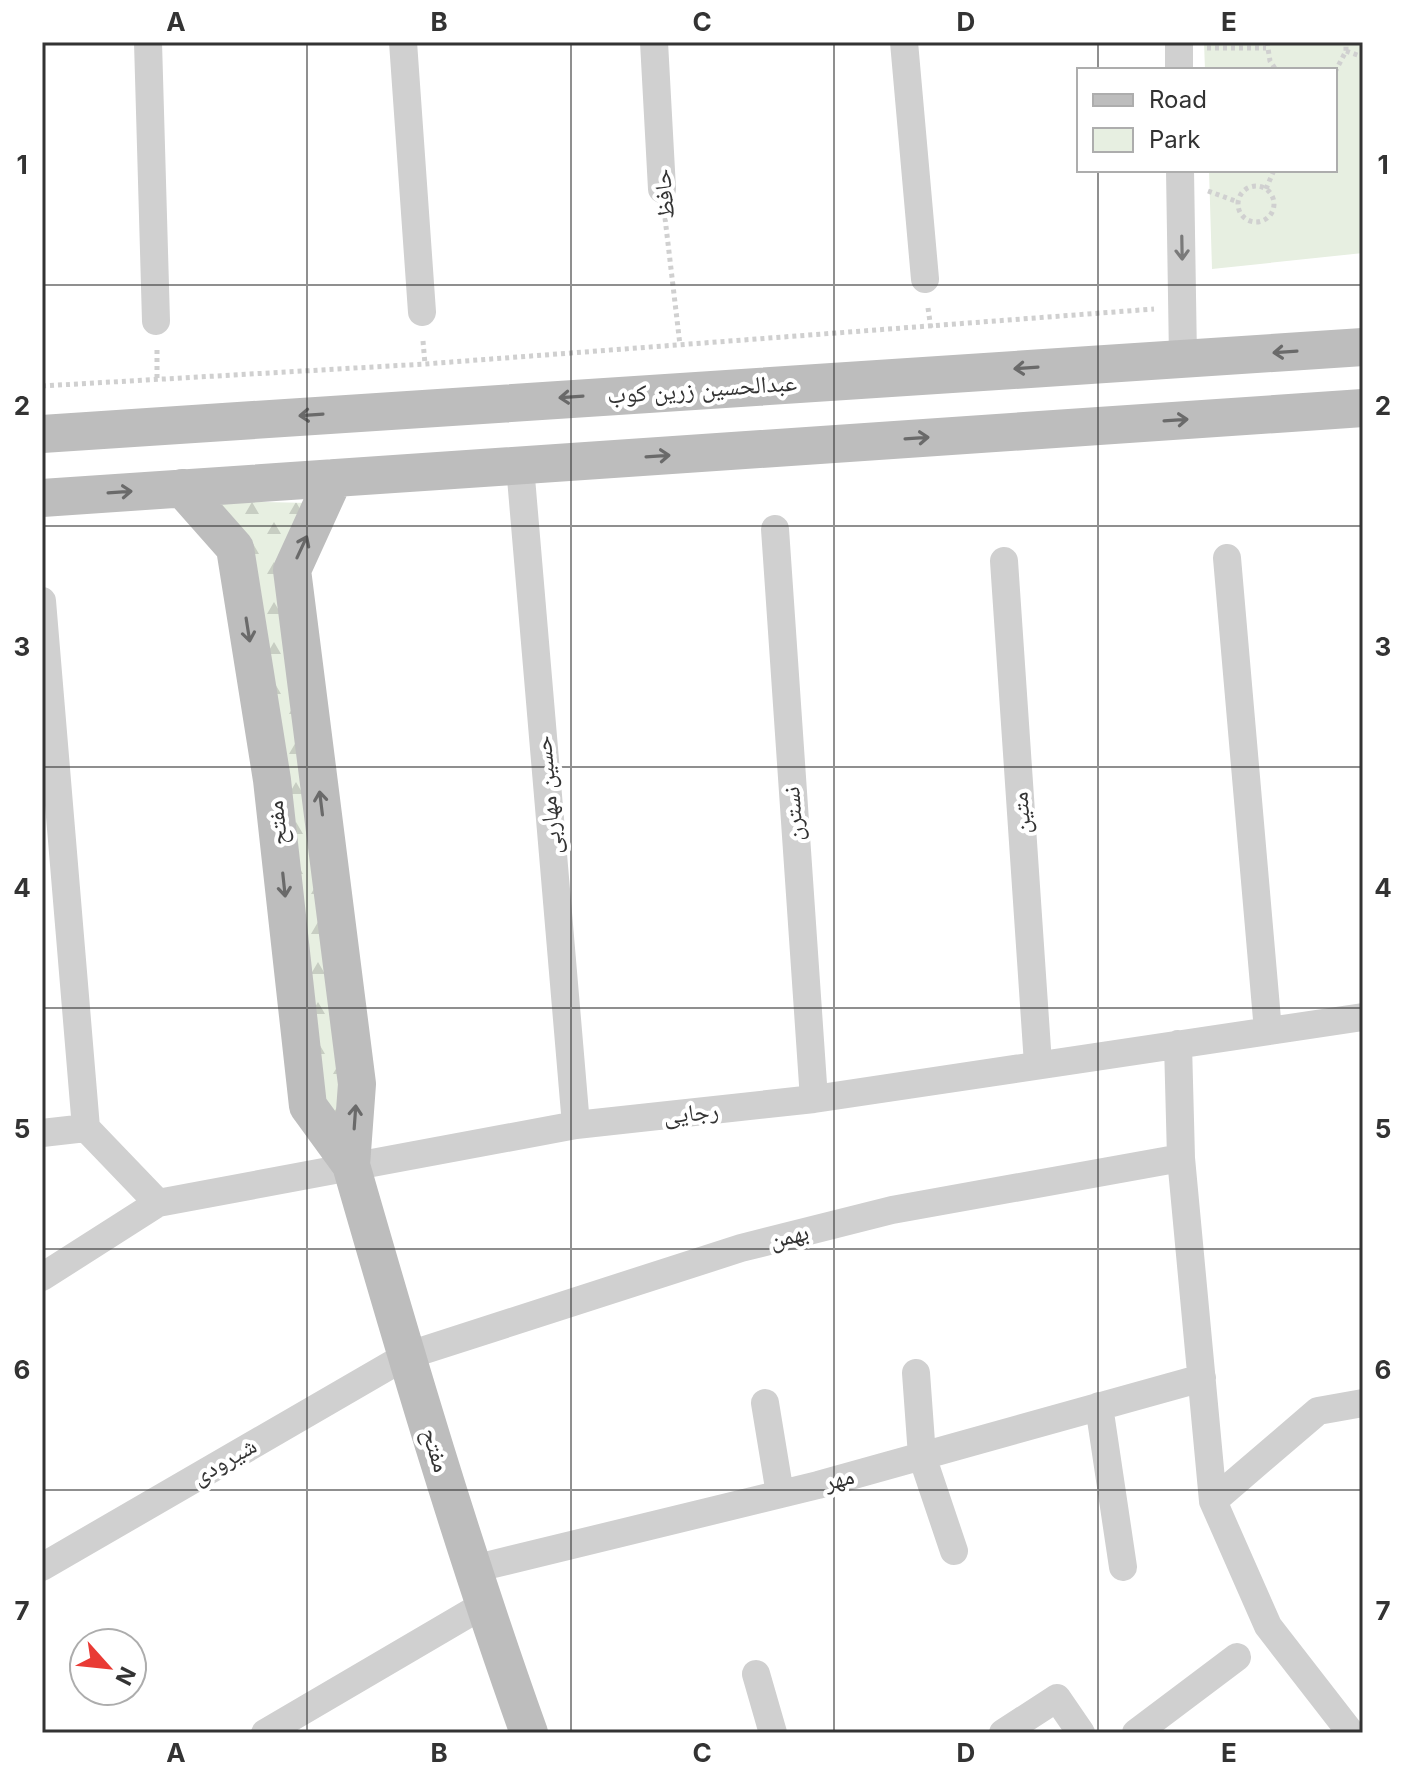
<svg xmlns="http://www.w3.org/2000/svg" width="1405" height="1775" font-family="Inter,'Noto Naskh Arabic',sans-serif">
	<defs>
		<pattern id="forest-firs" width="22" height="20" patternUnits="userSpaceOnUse" patternTransform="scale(2)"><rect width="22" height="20" fill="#e7efe1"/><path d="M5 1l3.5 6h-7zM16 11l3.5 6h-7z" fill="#c7cdc2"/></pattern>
	</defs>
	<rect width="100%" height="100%" fill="#fff"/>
	<path fill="#e7efe1" d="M1204,42H1363V253L1212,269L1209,170H1335V70H1205Z"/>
	<path fill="url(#forest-firs)" d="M219,501L308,503L281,564L345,1134L319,1104Z"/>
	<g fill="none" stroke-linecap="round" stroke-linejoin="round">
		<path stroke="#d0d0d0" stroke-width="5" stroke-dasharray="4 4" stroke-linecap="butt" d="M1267,42L1270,61L1276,70
			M1207,48H1266
			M1346,51L1363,57
			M1335,72L1346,51V42
			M1238 204a18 18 0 1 1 36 0a18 18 0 1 1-36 0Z
			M1266,189L1274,170
			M1208,191L1238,202
			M665,218L680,345
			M928,308L931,329
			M423,341L425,364
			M157,350V380
			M42,386L425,364L1154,309"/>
		<path stroke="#d0d0d0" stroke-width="28" d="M148,42L156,321
			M403,42L422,312
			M654,42L662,189
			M904,42L925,279
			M1179,42V70
			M1180,170L1183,358
			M520,466L576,1125
			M775,529L814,1099
			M1227,558L1268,1031
			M1004,561L1038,1064
			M42,601L86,1128L158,1203
			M1178,1044L1181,1158L1213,1501L1268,1626L1351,1733
			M42,1133L86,1128
			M42,1277L158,1203L576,1125L814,1099L1363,1017
			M916,1373L922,1456L954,1551
			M765,1403L780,1494
			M1099,1406L1123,1567
			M1213,1501L1318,1411L1363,1403
			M42,1567L406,1356L741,1248L892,1210L1181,1158
			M473,1569L818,1485L1202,1378
			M756,1674L773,1733
			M265,1733L485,1604
			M1003,1733L1057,1698L1081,1733
			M1136,1733L1237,1657"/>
		<path stroke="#bdbdbd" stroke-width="38" d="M42,434L1363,347
			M182,488L235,548L272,780L308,1106L351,1165L357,1084L292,570L334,478
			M42,498L1363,408
			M351,1165C406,1356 462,1546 529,1733"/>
	</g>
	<defs><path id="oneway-shaft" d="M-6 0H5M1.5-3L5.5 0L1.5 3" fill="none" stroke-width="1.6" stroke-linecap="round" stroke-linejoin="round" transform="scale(2)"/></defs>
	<use stroke="#7a7a7a" href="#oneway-shaft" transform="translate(1182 248) rotate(89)"/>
	<g stroke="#6a6a6a">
		<use href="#oneway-shaft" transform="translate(1285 352) rotate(176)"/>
		<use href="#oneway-shaft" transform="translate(1026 368) rotate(176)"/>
		<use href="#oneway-shaft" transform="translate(571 397) rotate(176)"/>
		<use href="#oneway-shaft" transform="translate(311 415) rotate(176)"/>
		<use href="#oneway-shaft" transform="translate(1176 420) rotate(-4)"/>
		<use href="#oneway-shaft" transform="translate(917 438) rotate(-4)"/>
		<use href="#oneway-shaft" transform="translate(658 456) rotate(-4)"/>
		<use href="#oneway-shaft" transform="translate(120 492) rotate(-4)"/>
		<use href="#oneway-shaft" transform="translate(302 547) rotate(-65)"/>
		<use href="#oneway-shaft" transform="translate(248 630) rotate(81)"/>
		<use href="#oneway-shaft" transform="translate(321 803) rotate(-97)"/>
		<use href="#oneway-shaft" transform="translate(284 885) rotate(84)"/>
		<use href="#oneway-shaft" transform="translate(355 1117) rotate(-86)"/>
	</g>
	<path fill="none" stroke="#333" stroke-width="2" stroke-opacity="0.55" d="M307,42V1733M571,42V1733M834,42V1733M1098,42V70M1098,170V1733M42,285H1363M42,526H1363M42,767H1363M42,1008H1363M42,1249H1363M42,1490H1363"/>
	<g text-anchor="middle" stroke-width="8" stroke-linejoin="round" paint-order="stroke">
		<g font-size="24" fill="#333" stroke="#fff">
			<text transform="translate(664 194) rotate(-95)" y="8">حافظ</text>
			<text transform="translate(702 389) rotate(-4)" y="8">عبدالحسین زرین کوب</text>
			<text transform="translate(548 795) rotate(-95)" y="8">حسین مهاربی</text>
			<text transform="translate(1021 813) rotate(-94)" y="8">متین</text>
			<text transform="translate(793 814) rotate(-94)" y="8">نسترن</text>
			<text transform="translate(277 823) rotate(-96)" y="8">مفتح</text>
			<text transform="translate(691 1113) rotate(-6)" y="8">رجایی</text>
			<text transform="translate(789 1236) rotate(-14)" y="8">بهمن</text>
			<text transform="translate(436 1450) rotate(73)" y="8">مفتح</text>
			<text transform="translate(224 1461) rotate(-30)" y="8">شیرودی</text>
			<text transform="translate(839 1479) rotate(-15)" y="8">مهر</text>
		</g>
	</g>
	<rect width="1405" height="1775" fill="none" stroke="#ffffff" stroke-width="88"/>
	<rect x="1077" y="68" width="260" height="104" fill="#ffffff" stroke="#adadad" stroke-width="2"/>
	<rect x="1093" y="94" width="40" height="12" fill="#bdbdbd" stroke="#adadad" stroke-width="2"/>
	<text x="1149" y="108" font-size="24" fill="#333333">Road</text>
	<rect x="1093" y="128" width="40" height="24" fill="#e7efe1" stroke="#adadad" stroke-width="2"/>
	<text x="1149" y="148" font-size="24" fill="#333333">Park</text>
	<g transform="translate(108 1667) rotate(117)"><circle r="38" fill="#ffffff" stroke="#adadad" stroke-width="2"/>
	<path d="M0-6L14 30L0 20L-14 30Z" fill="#e93b35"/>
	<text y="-12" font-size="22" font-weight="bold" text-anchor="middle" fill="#333333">N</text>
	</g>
	<rect x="44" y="44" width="1317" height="1687" fill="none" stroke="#333" stroke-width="3"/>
	<g font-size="26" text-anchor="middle" font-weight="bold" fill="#333">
		<text x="176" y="31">A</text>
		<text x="439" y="31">B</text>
		<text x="702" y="31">C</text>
		<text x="966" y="31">D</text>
		<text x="1229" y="31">E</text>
		<text x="22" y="174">1</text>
		<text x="1383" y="174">1</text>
		<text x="22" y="415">2</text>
		<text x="1383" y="415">2</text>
		<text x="22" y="656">3</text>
		<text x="1383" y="656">3</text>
		<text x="22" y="897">4</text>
		<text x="1383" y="897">4</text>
		<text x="22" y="1138">5</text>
		<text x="1383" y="1138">5</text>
		<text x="22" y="1379">6</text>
		<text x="1383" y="1379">6</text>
		<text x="22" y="1620">7</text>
		<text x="1383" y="1620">7</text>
		<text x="176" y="1762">A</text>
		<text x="439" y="1762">B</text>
		<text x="702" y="1762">C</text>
		<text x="966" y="1762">D</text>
		<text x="1229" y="1762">E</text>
	</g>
</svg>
